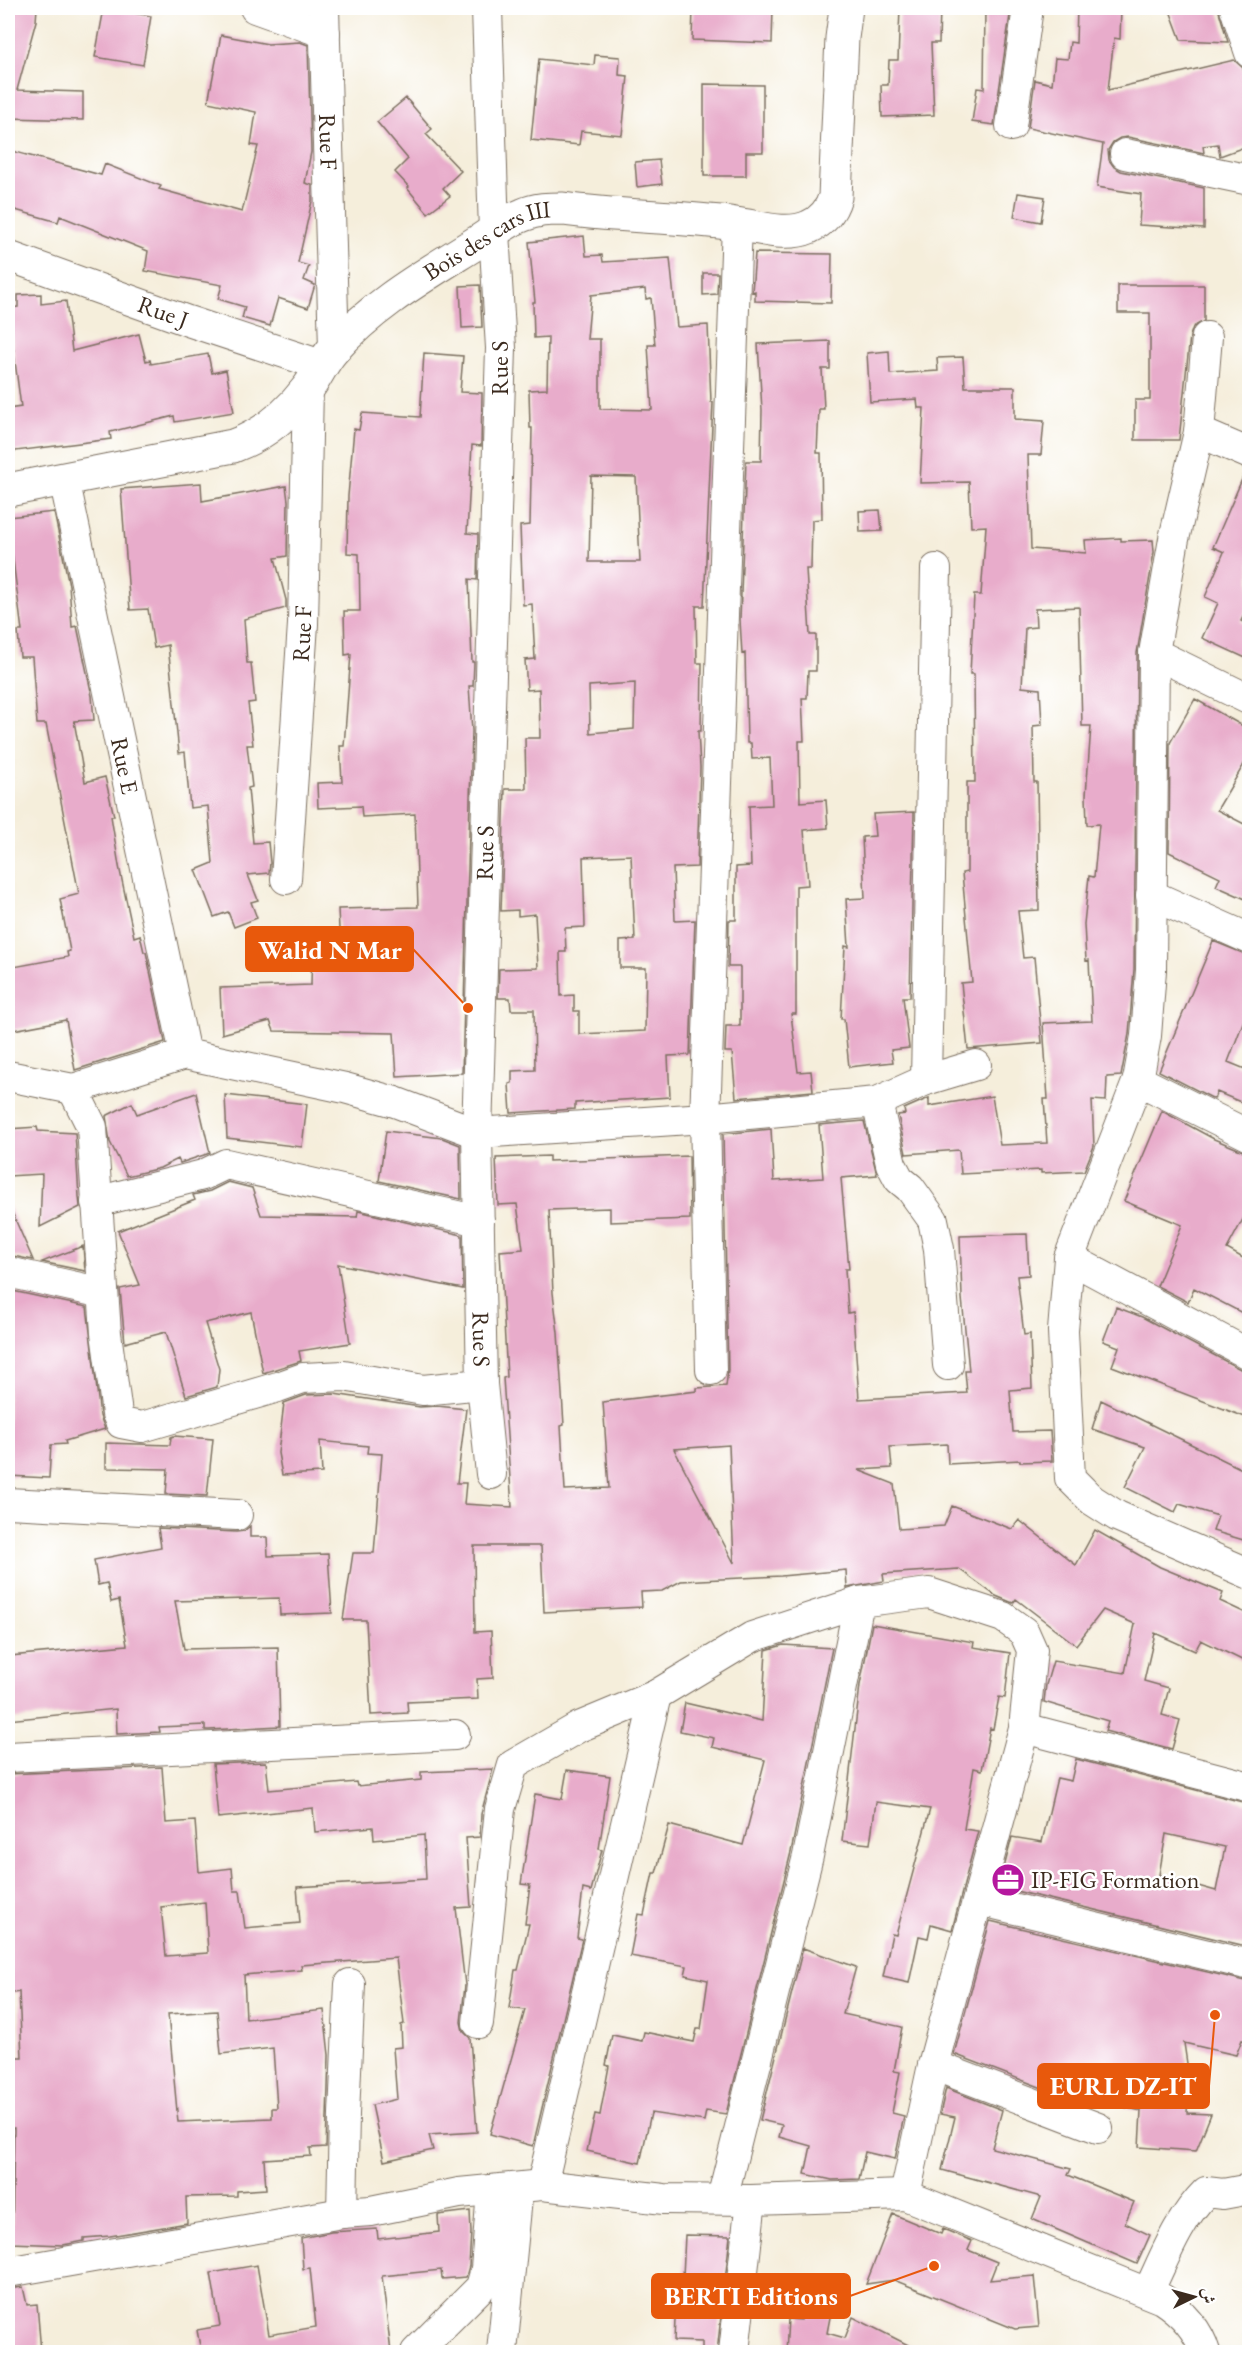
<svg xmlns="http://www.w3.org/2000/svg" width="1257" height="2360" font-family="'EB Garamond',Amiri,serif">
	<rect width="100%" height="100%" fill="#fff"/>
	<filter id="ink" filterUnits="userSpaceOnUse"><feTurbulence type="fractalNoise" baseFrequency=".0167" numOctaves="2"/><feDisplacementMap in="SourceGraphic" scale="12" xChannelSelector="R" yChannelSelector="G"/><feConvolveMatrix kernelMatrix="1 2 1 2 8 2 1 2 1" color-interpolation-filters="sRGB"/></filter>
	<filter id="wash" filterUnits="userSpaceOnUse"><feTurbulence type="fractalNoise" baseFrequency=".008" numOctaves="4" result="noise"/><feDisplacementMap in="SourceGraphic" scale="24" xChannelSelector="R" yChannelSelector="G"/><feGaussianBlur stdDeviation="1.35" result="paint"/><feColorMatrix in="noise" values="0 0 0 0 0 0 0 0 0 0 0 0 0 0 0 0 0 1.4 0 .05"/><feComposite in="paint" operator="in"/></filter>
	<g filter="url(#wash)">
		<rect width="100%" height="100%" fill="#f5eedb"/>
		<g id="blocks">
			<path fill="#e8accb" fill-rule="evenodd" d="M8,8H37L36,21L17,90L83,92V120L8,118Z
				M104,8L151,16L143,65L95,57Z
				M693,8H773L772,43L692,40Z
				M900,8H940L939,43H931L934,115L882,117L881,85H888L889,60H898Z
				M985,8H1011L994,125L972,122L977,88L984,89Z
				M1077,8H1121L1120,39L1114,38L1108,90L1234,60L1243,68L1250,88V145L1220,156L1218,144L1203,146L1204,153L1128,137L1120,138L1113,142L1108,150L1109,160L1114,167L1121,171L1204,188V229L1139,225L1141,194L1097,187L1103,144L1028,128L1035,80L1052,84L1055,58L1068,59L1070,42L1076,43Z
				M1169,8H1218L1228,42L1181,40Z
				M221,35L268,44L300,42L308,45L311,152L305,183L312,185V201L298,263L309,266L304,280L315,285L308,308L278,298L270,326L242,318L245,307L218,299L222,285L145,271L148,251L60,216L58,222L8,208V150L101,175L105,164L161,186L159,189L242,212L258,146L251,145L256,112L208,102Z
				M595,55L620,57L619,75L628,76L622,135L581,131L579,145L531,140L539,59L594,65Z
				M704,84L763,85V152H746V176H704Z
				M406,98L432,129L426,134L461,171L443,188L450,196L428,213L407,188L409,187L395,172L408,159L377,122Z
				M659,160L662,184L637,187L635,162Z
				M1018,193L1045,197L1041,222L1014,217Z
				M584,236L586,256L602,255L603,262L670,258L677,327L708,325L711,402H713L704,606H696L697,663H702L701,731H698L700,767L697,867L673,868L675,921L695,920L690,1055L668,1056L670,1097L575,1103V1109L511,1113L509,1084L512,1083V1071L535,1070L534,1010H511L510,998H498L499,969L538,968L535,914L518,916V910L501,911L505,789H526L525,738H540L539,689L527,690L525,660L535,659L532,604L523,605L520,526L530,525L532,428H530L529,390L547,389L548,337L534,338L533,302H535L529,242ZM645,289L646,299L651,298L655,345H648L652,410L600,409V339H587L591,295ZM591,476L636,477L640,562H589ZM635,683L634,729L590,733L589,686ZM631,855L635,940L620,941V968H646L645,1031L579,1034V1011H574V995L561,996L560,952H566L565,928L585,927L583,857Z
				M755,253L832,254L831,303L755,301V291L752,292Z
				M703,273H718L717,294L703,295Z
				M480,285L482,327L462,328L460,286Z
				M1118,285H1204V321L1193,327L1190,336L1179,440H1135V400H1150V313H1118Z
				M41,294V304L66,301L72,351L139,334L146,361L150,360L151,364L208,354L212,373L226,370L234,412L175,422L174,416L110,432L111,439L8,452V409L21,407L8,308L18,307V295Z
				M830,341V369H822L824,409H819L817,453H821L822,519L812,520L811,569H806L810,635H816V671H808L807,698H802L804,741H799L800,802L826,800L828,828L804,830L808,885L796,886V1014H791L798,1072L811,1071L813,1091L736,1098L732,1052H725L726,1026H740V967H728L729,920H736V867L751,866L749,806L772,805L770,758L752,759L751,743H747L745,653L742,654L740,620L746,461H761L762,410L758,344Z
				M889,351L890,374L938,371L937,358L963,357L965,387H1015V419L1044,421L1041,455H1028L1031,549L1086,553L1085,540L1121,538V541L1153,540L1154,552L1137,653L1134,969L1129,1034L1121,1076L1107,1077L1106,1101L1092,1100L1094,1146L1084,1171L1041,1173V1170L961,1174L959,1150L906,1154L898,1115L905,1114L904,1109L929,1098V1106L992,1096L1000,1145L1047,1143L1044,1099H1048L1043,1023L1092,1021L1089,960L1086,961L1084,924L1089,876L1094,877L1099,824L1087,825L1086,795L1091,726H1082L1079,607L1035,609L1036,627L1025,628L1022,687L1040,689L1042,725L1033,726L1034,782H1037L1039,910L1018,911L1023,958L1034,957L1042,1043L968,1049L961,983L972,982L962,873L967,872V782H975L974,674H970L974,595H981L986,526L971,527L969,482L920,483L924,408H918L917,399L870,402L867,353Z
				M424,353L463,356L460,392L482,393L481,446L472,445L467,533L478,534L477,580L469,579L472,662H474L473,686H469L472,731L462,1073L397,1077L394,1033L274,1031L270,1021L222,1034L220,988L311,985L312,948L340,949L338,909L418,907L415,814L362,817L361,806L318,808L317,783L342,782L340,746H344L351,654L345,655L344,611H360L359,554L347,553L348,496L354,429L359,430L362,413L420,417Z
				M1246,470L1250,471V603L1241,621L1250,626V660L1202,638L1218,603L1205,597L1224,552L1213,547Z
				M201,483L202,501L286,486L288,501L287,556L275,558L286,600V608L244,619L247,663H251L255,702L248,703L253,745H247L252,787L248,788L253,843L268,842L270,863L269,873L248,875L258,900L251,902L257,918L234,927L228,912L214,917L196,870L213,863L208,806L190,808L185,752L179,753L168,645L154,648L148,609L130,610L121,489Z
				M880,510L882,531L860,532L859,511Z
				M54,512L69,585L72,627L77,626L92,696L94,720L74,721L85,782L105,777L114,816H111L119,866L134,937L140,935L144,952H146L165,1042L75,1070L66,1020L8,1031V968L68,957L67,952L70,951L60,899L79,894L46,724H37L32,657H20L18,631H22L8,520V517Z
				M1195,699L1250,730V754L1217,810L1250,827V901L1216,886L1220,877L1169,852L1170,743Z
				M914,812L910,997H903L909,1048L891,1050L893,1062L849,1067L844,1019H841L845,946L849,947L846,899L865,898L862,837L875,836L873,814Z
				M1213,941L1250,956V1004L1228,1062L1250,1071V1106L1217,1092L1214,1099L1159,1071Z
				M196,1093L210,1153L180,1163L178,1159L160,1168L127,1176L110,1142L106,1116L132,1103L137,1114Z
				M225,1095L307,1104L302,1147L227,1138Z
				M1162,1111L1214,1139L1250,1154V1206L1227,1249L1250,1262V1317L1194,1288L1188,1302L1157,1286L1182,1225L1124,1201Z
				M864,1121L877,1175L841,1178L849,1269H845L848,1313L853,1312L859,1399L967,1393L965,1371H969L962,1298L960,1236L1027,1234L1029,1275L1017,1276L1024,1335L1030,1334L1032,1388L1010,1390L1013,1432L1050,1431L1052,1461L1020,1462V1460L948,1464L947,1444L890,1447L892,1468L858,1470L894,1484L899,1529L944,1526L952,1506L1012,1529L1019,1520L1076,1565L1095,1530L1160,1567L1223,1593L1220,1601L1250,1615V1664L1201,1640L1195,1651L1155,1633L1144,1681L1169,1688L1162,1715L1180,1720L1172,1749L1105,1731L1108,1721L1044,1702L1046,1685L1053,1661L1125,1673L1135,1624L1103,1610L1076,1645L1016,1599L1013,1603L996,1596L959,1569L883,1574L884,1581L847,1588L846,1570L781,1576L681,1581L662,1591L641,1592L642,1607L544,1612L541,1546H474L475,1632L491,1631L493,1678L477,1679L478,1699L407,1702L408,1713L371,1715L366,1620H343L353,1553H374L382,1454L367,1453L368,1446L320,1441L322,1473L282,1475L278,1453L284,1403L306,1395L334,1394L420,1407L437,1406L466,1409L457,1483H466L464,1504L512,1507L503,1378L507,1377L500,1251L523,1249L517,1204L498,1205L496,1158L549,1156V1161L689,1156L690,1219L610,1222V1208L549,1210L553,1293L558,1333L564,1425L561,1426L565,1490L609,1488L603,1402L697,1391V1388L726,1386L728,1370L723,1134L771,1129L774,1181L823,1178L819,1125ZM729,1445L734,1563L674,1449Z
				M37,1127L38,1131L75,1133L79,1197L80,1207L40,1227L42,1174L8,1176V1129Z
				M386,1131L442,1138L460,1145L461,1199L379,1181Z
				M228,1182L252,1188L261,1215L357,1217L358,1211L462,1235L463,1289L338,1264L350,1343L299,1351L301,1361L263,1373L251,1312L205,1323L219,1369L217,1387L186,1396L166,1332L125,1343L120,1289L140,1285L118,1231L195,1200L193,1195L210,1191Z
				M8,1203L33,1260L8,1255Z
				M83,1246L85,1271L42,1262Z
				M8,1290L87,1307L100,1416L105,1429L65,1441L66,1444L51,1445L49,1478L8,1476Z
				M1116,1307L1142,1317L1242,1370L1250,1372V1419L1112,1366L1119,1347L1103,1341Z
				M1101,1400L1250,1473V1542L1213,1531L1218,1516L1179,1504L1175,1512L1125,1487L1145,1447L1092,1429Z
				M174,1436L213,1439L207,1496L166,1494L168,1469L106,1468V1443L170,1445L171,1437Z
				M250,1526V1537H267L268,1556L328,1554L332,1613L280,1615L279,1598L175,1601L184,1649L278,1647L280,1726L209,1730H205V1725L159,1727L160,1732L117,1734L116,1709L8,1720V1696H15L10,1656L127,1645L119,1600L111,1602L107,1583L98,1585L94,1560L161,1547L158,1528L236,1532L244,1531Z
				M872,1624L974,1642L973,1647L1010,1653L1005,1698L999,1697L993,1729L990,1728L982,1770L974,1768L964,1829L978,1831L952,1930L931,1924L928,1938L919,1936L909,1983L883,1977L892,1934L896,1935L930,1809L876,1802L870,1844L842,1841L860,1685Z
				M783,1645L832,1648L791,1852L726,2114L706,2111L704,2121L651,2113L640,2163L587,2151L595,2114L600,2115L609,2066L606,2065L612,2035L642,2041L644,2032L694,2042L697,2029H701L708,1980L685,1975L687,1966L630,1956L638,1914L644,1915L653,1873H656L669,1825L743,1845L765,1760L712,1747L714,1738L680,1731L685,1703L762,1721L766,1650Z
				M1076,1759L1250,1804V1947L999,1887L1012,1837L1042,1842L1057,1778L1071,1781ZM1166,1834L1225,1847L1216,1891L1159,1875Z
				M266,1762L269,1790L356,1782L357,1786L421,1780V1772L493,1769L481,1814L480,1837L466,1838L471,1907L456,1908L465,1985L461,2022L463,2031L470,2038L477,2132L429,2135L433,2150L384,2161L372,2105L397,2099L393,2048L402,2047L401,2025L404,2024L396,1958L301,1965L302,1970L244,1975L246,2019L324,2010L329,2055L326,2147L310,2148L311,2156L264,2159L266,2189L237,2191V2196L186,2197L187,2223L110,2236L84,2238V2241L63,2245L12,2243L14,2128H10L8,2057H22L19,1992L8,1994V1774L162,1767L166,1823L195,1821L199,1872L232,1868L234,1891H240L245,1928L300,1923L297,1887L426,1879L424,1835L374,1840L373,1827L315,1832L313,1808L218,1818L213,1764ZM205,1902L208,1953L166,1956L161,1907ZM217,2011L221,2054L273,2048L277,2108H272V2118L178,2122L168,2014Z
				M567,1770L610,1776L599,1849L602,1850L591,1891L583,1889L577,1938L582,1939L533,2146L490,2134L525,2010L509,2008L515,1970H518L529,1924H525L530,1885L521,1884L535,1794L562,1799Z
				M990,1921L1250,1982V2042L1242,2040L1236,2055L1184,2043L1189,2077L1187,2113L1211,2114L1196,2151L1139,2147L1141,2111L1045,2089L954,2054Z
				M803,1948L856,1967L843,2014L902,2027L894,2071L900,2072L892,2113L904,2116L895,2159L865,2152L859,2179L832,2180L805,2174L811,2146L779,2137L782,2125L760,2120Z
				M946,2088L1002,2110L992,2148L1071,2169L1068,2175L1134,2202L1125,2223L1150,2235L1137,2264L1032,2219L1041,2197L942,2170L955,2117L940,2114Z
				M470,2211L471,2232L469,2266L466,2277L442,2279L441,2270L382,2276L391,2352H201L197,2330L220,2326L211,2273L257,2265L269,2335L316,2327L310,2268L303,2269L301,2238L331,2232L377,2229L378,2239L439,2232L438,2215Z
				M893,2214L941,2234L943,2229L972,2241L968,2250L997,2262L990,2280L1034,2276L1039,2327L1015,2329L894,2280L866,2284Z
				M685,2235L730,2236L717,2352H702V2342L674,2341L676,2297H682Z
				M23,2287L27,2305L37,2304L41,2352H8V2289Z
				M804,2292L832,2307L827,2333L845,2338L853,2317L922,2352H786L788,2319L801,2320Z"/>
		</g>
	</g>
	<g filter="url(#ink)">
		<use href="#blocks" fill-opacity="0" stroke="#7c6f60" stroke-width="1.5"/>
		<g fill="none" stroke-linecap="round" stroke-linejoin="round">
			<defs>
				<g id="minor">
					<path d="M255,8L325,33"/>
					<path id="s1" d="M324,8L334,348"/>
					<path id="s2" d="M487,8L494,232L501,348L477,1133L482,1384L491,1474"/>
					<path d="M1235,8L1250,53"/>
					<path d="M1011,126L1028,8"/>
					<path d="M1125,154L1250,180"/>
					<path id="s3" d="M8,256L188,321L321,365"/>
					<path d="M1207,337L1199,432L1174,539L1154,653L1151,970L1146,1036L1138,1080L1069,1258L1063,1331L1070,1478L1092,1500L1117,1516L1250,1574"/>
					<path d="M1199,432L1250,454"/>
					<path id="s4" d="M64,478L185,1054"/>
					<path d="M1154,653L1250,700"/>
					<path id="s5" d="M286,879L303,624L308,388"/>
					<path d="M1151,895L1250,939"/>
					<path d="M8,1076L73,1089L185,1054L345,1088L395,1102L477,1133L705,1118L877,1102L926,1080L976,1065"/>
					<path d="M926,1080L936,569"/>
					<path d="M1138,1080L1250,1136"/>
					<path d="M73,1089L92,1127L106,1333L117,1414L121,1423L142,1427L278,1387L303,1378L344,1376L423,1390L482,1384"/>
					<path d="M877,1102L891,1164L899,1179L910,1188L933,1220L939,1249L948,1365"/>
					<path d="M96,1202L203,1175L226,1164L479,1221"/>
					<path d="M1069,1258L1250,1355"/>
					<path d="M8,1272L103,1293"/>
					<path d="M711,1370L705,1118L737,224"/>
					<path d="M8,1503L237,1515"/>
					<path d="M1024,1728L1250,1787"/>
					<path d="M8,1757L455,1735"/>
					<path d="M978,1900L1250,1965"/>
					<path d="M478,2023L500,1809L513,1765L579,1727L656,1695L752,1637L859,1602L929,1593L1003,1617L1024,1632L1032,1650L1024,1728L933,2065L905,2195"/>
					<path d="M933,2065L1098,2128"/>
					<path d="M542,2185L656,1695"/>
					<path d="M722,2199L808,1856L859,1602"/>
					<path d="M342,2213L344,2114L350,1984"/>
					<path d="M8,2272L342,2213L371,2211L459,2193L542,2185L664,2199L751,2200L905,2195L1162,2299C1182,2312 1198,2329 1205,2352"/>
					<path d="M1148,2292C1165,2257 1178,2220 1206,2192L1223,2194L1250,2189"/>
					<path d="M416,2352L481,2287L486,2269L492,2190"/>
					<path d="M502,2352L518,2188"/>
					<path d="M734,2352L751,2200"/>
				</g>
				<g id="tertiary">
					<path id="s6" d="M8,490L233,446C263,435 289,413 308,388C317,376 323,361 333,350C372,305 427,274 476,243C491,234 506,221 523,215C536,209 549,209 563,209C620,217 679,216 736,224C759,227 786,237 809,227C822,221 831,211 835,197L842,38L846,8"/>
				</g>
			</defs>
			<use href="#minor" stroke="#7c6f60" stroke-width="32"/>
			<use href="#tertiary" stroke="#7c6f60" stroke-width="35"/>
			<use href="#minor" stroke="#fff" stroke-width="30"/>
			<use href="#tertiary" stroke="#fff" stroke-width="33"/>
		</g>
	</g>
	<defs>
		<symbol id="office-disc" viewBox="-11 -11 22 22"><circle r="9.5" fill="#b5179e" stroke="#fff"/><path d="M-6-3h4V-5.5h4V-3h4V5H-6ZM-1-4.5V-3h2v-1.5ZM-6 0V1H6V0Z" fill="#fff"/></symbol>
	</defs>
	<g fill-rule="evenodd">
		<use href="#office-disc" x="989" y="1861" width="38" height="38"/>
	</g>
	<g text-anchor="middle" stroke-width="5" stroke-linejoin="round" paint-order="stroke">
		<g font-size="24" fill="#3b2a1e" stroke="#fff">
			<text dy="8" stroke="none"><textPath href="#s1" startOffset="134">Rue F</textPath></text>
			<text dy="8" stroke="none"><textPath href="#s6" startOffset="562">Bois des cars III</textPath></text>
			<text dy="8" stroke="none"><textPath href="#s3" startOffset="165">Rue J</textPath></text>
			<text transform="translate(500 368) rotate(-90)" y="8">Rue S</text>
			<text dy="8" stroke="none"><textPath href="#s5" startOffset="246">Rue F</textPath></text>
			<text dy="8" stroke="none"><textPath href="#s4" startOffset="294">Rue E</textPath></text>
			<text transform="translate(485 853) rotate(-89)" y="8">Rue S</text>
			<text dy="8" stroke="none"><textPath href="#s2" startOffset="1332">Rue S</textPath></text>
		</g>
		<g font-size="24" fill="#3b2a1e" stroke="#fff" text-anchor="start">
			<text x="1031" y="1888">IP-FIG Formation</text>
		</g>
	</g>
	<path fill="none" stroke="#e8590c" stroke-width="2" d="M468 1008L413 949M1215 2015L1209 2086M934 2266L850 2296"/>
	<g fill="#e8590c" stroke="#fff" stroke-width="2">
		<circle cx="468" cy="1008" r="6"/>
		<circle cx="1215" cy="2015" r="6"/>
		<circle cx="934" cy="2266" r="6"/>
	</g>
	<g fill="#e8590c" stroke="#e8590c" stroke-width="2">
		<rect x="246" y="927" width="167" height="44" rx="6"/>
		<rect x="1038" y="2064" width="171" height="44" rx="6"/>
		<rect x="652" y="2274" width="198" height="44" rx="6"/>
	</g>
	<g font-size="26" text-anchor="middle" font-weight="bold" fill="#fff">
		<text x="330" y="959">Walid N Mar</text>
		<text x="1123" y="2095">EURL DZ-IT</text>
		<text x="751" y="2305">BERTI Editions</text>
	</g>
	<rect width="1257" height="2360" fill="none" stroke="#fff" stroke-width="30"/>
	<g transform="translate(1194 2297) rotate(85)" stroke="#ffffff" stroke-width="4.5" paint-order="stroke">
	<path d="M0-4.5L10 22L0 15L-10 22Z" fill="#3b2a1e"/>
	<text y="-9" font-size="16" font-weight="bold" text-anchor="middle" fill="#3b2a1e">ش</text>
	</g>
</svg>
